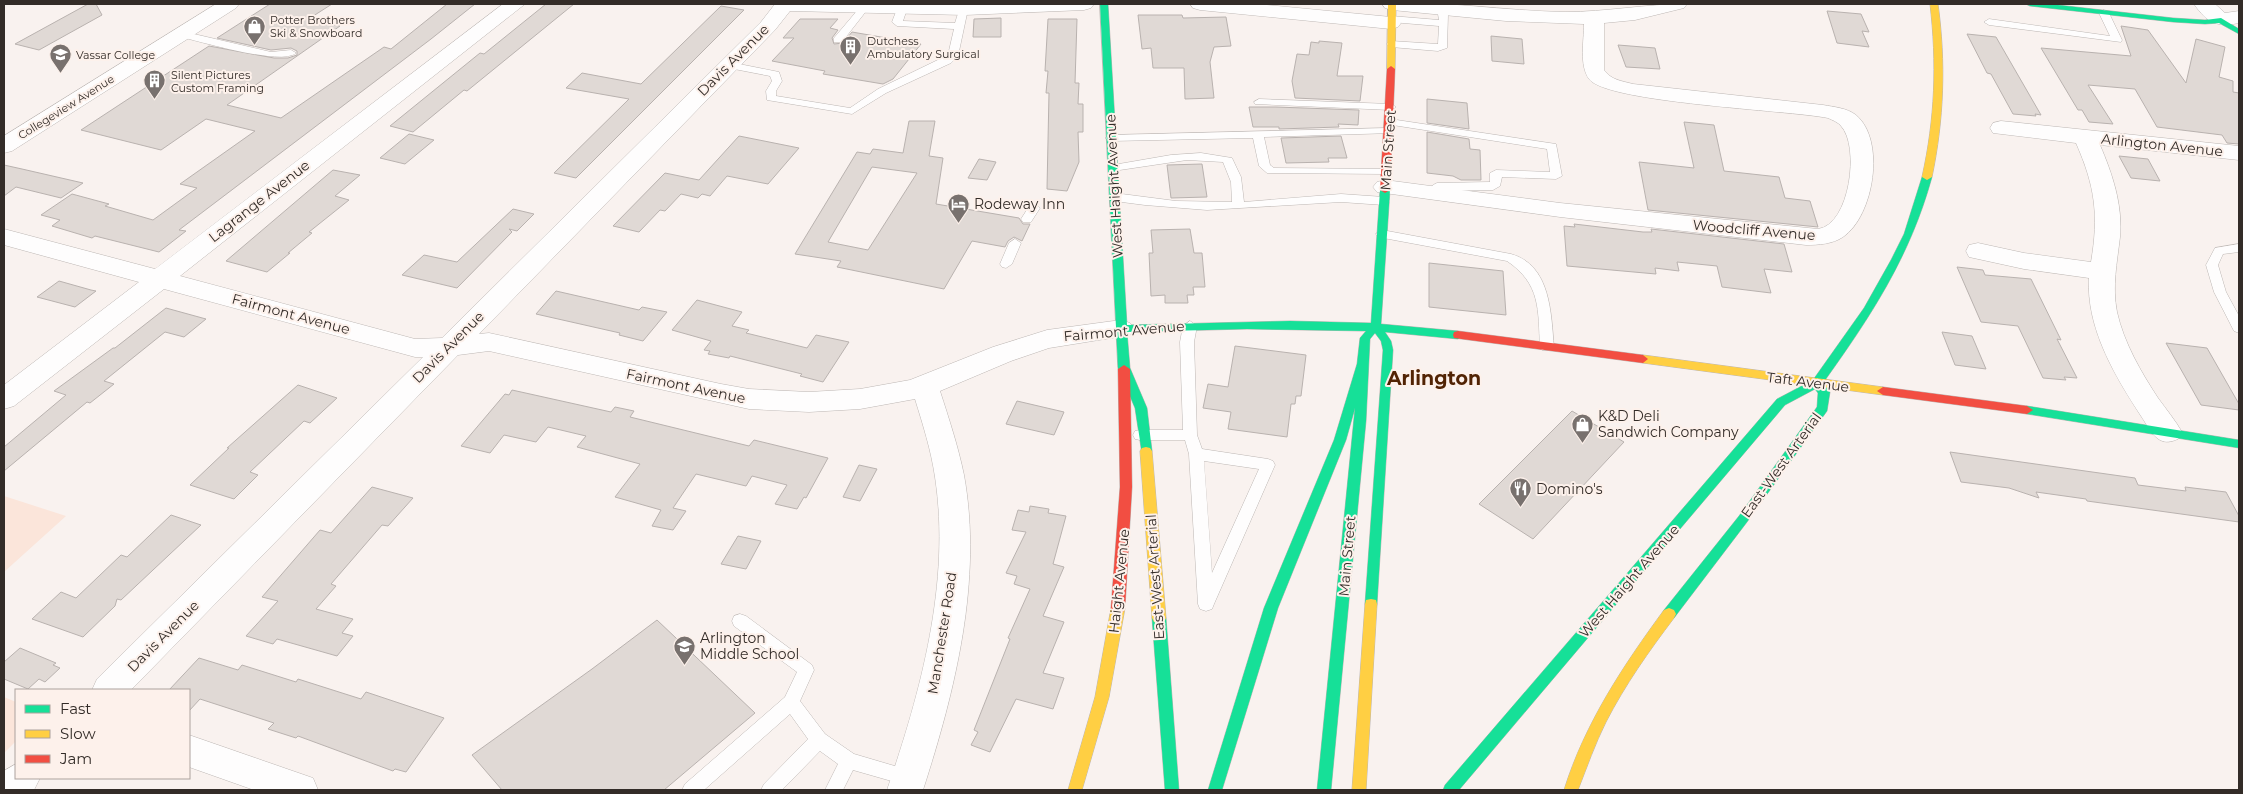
<svg xmlns="http://www.w3.org/2000/svg" width="2243" height="794" font-family="Montserrat,sans-serif">
	<rect width="100%" height="100%" fill="#f9f2ef"/>
	<path fill="#fbe5da" d="M4,496L66,516L4,572Z
		M4,697L16,702V741L4,753Z"/>
	<path fill="#e0d9d5" stroke="#b9b2af" fill-rule="evenodd" d="M88,4H96L102,15L39,50L15,44Z
		M270,4H332L307,20L340,26L227,105L281,118L384,47L391,49L447,4H475L431,39L179,230L186,231L159,252L95,236L92,238L52,226L60,220L41,215L72,194L109,204L105,206L153,220L197,188L180,184L255,131L206,119L161,150L81,130L209,46L274,58H288L297,55V51L291,48L271,50L217,38Z
		M546,4H574L467,91L464,90L413,132L390,126L480,53L484,54Z
		M721,6L744,10L576,178L554,173L629,99L566,88L582,73L641,84Z
		M1827,11L1861,14L1869,32L1862,31L1869,47L1837,43Z
		M1138,15H1182L1183,18L1226,17L1231,46L1214,47L1210,62L1214,98L1185,99L1184,68H1153L1151,48L1142,49Z
		M1001,18V37H973L974,19Z
		M800,19H838L830,28L838,30L832,38L834,44L843,43L852,32L921,44L893,79L883,84L823,74L825,71L772,61L794,38H783Z
		M1048,19H1077L1075,83H1079L1078,104H1083V132H1078L1079,162L1067,191L1047,189L1049,93H1046L1048,71H1045Z
		M2121,26L2148,30L2186,83L2196,39L2225,47L2219,77L2233,81V92L2239,93V144L2227,143L2222,135L2157,127L2135,89L2088,85L2113,124L2089,122L2082,110H2078L2041,48L2131,56Z
		M1967,34L1996,37L2041,115L2035,114L2036,116L2013,114L1991,74L1987,73Z
		M1491,36L1522,39L1524,64L1492,61Z
		M1319,41L1342,43L1337,76H1363L1360,101L1295,98L1292,81L1297,54L1309,55L1311,42L1319,43Z
		M1618,45L1655,48L1660,69L1626,67Z
		M1427,99L1467,103L1469,129L1427,123Z
		M1249,107H1276L1359,110L1358,125L1338,124L1339,127L1279,129V127H1253Z
		M909,121H935L929,156L943,158L936,204L1019,218L1023,224H1030L1022,241L1014,237L1008,241L1005,247L972,241L944,289L837,267L841,261L795,254L857,152L870,154L873,149L903,153ZM872,167L917,173L868,250L828,242Z
		M1684,122L1714,125L1724,171L1779,177L1785,198L1810,201L1818,227L1648,210L1639,162L1694,168Z
		M1427,132L1469,139L1470,149L1480,150L1481,180H1461L1453,176L1427,173Z
		M409,134L434,140L405,164L380,158Z
		M739,136L799,148L768,184L727,176L710,196L702,194L698,198L681,194L665,211L660,210L639,232L613,226L665,173L699,180Z
		M1341,136L1347,158H1328L1329,162L1286,163L1281,138Z
		M2119,156L2148,159L2160,181L2131,178Z
		M979,159L996,162L987,180L968,178Z
		M1202,164L1207,197L1171,198L1167,165Z
		M4,165L22,169L83,183L61,198L16,187L4,196Z
		M333,170L360,175L335,196L349,200L309,232L312,233L288,253H290L267,272L226,261Z
		M513,209L534,214L517,231L509,229L512,232L457,288L402,275L424,255L457,262Z
		M1574,224L1643,232H1652L1651,229L1784,244L1792,272L1764,269L1771,293L1722,287L1717,266L1677,262L1679,271L1655,268L1656,274L1567,266L1564,226L1575,227Z
		M1190,229L1194,253H1202L1205,287H1193L1194,295H1187L1188,303H1165V295L1151,296L1149,253H1153L1151,230Z
		M1429,263L1503,271L1506,315L1429,307Z
		M1957,267L1983,270L1985,275L2031,279L2061,340L2057,339L2077,378L2064,377L2066,380L2043,378L2018,326L1981,322Z
		M59,281L91,290L96,291L75,307L37,297Z
		M556,291L639,310L642,307L667,312L643,341L619,335L620,333L536,314Z
		M697,300L742,312L732,326L749,330L746,333L807,348L816,335L849,342L823,382L800,376L802,374L730,356L729,358L708,354L710,351L704,350L711,341L672,330Z
		M166,308L206,319L184,337L165,332L104,381L114,384L90,403L87,402L4,471V447L66,395L54,391L113,348H115Z
		M1942,332L1972,336L1986,369L1955,365Z
		M2166,343L2207,348L2239,404V410L2201,405Z
		M1235,346L1306,355L1301,396H1296L1295,404H1291L1287,437L1228,429L1231,412L1203,408L1208,384L1228,387Z
		M298,385L337,398L310,423L304,421L250,472L258,475L234,499L190,485L229,448H227Z
		M512,390L611,412L615,407L634,411L630,417L749,446L754,440L828,458L806,498L804,497L797,509L775,504L787,485L752,476L746,486L696,474L673,508L686,511L673,530L652,526L661,510L615,497L640,464L577,447L586,436L548,427L536,442L504,435L490,453L461,446L505,394L509,395Z
		M1017,401L1064,412L1054,435L1006,424Z
		M1572,411L1624,442L1533,539L1479,504Z
		M1950,452L2135,478L2138,485L2186,491L2185,487L2226,492L2239,516V522L2087,501L2086,499L2036,492L2039,498L2009,488L1961,482Z
		M859,465L877,469L860,501L843,497Z
		M372,487L413,498L388,526L382,525L331,584L336,586L316,609L353,619L342,633L353,636L337,656L277,639L273,644L246,636L278,601L262,597L320,530L331,533Z
		M1030,506L1049,509L1048,513L1066,516L1053,564L1064,567L1043,616L1064,622L1043,673L1064,678L1053,709L1016,699L990,752L971,745L978,732L974,730L1010,639L1008,638L1030,589L1014,584L1017,576L1006,573L1026,532L1012,530L1018,510L1029,512Z
		M171,515L201,525L121,600L117,599L115,606L83,637L32,619L61,592L76,598L121,555L127,557Z
		M738,536L761,541L746,569L721,564Z
		M657,620L755,713L664,790H502L472,755L592,669Z
		M20,648L56,663L53,665L60,668L45,682L39,679L28,689L4,679V662Z
		M199,658L238,670L242,665L296,682L298,679L361,699L366,692L444,718L406,772L395,769L393,771L298,736L296,738L268,729L274,723L200,699L189,711V690H169Z"/>
	<g fill="none" stroke-linecap="round" stroke-linejoin="round">
		<defs>
			<path id="lane" d="M864,5L869,8L867,10L842,42H834V38L861,6Z
				M902,6L907,9L903,21L955,23L960,7H966L968,9L958,56L951,63L886,93L852,114L767,100L766,91L772,81L770,76L729,68L724,65L729,62L779,72L782,81L776,91V96L850,108L878,89L948,55L954,29L897,26L892,22L897,9Z
				M2104,10L2109,13L2122,40L2121,42L1989,25L1984,22L1989,19L2110,36L2099,13Z
				M1443,11L1448,14L1447,48L1438,51L1391,47L1386,44L1391,41L1438,44L1439,26L1391,22L1386,19L1391,16L1439,20L1438,14Z
				M181,31L271,52L291,50L296,53C281,66 199,41 177,36V32Z
				M1259,99L1391,104L1396,107L1391,110L1255,104L1254,102Z
				M1390,119L1556,144L1562,176L1556,179L1502,177L1500,186L1493,190L1440,191L1436,196H1428L1426,193C1429,188 1432,185 1437,183L1490,182V173L1496,170L1550,172L1547,149L1386,124L1385,122Z
				M1389,128L1395,131L1393,133L1264,137L1270,165L1274,168L1390,169L1392,171L1386,174L1267,173L1259,166L1253,138L1111,141L1105,138L1111,135Z
				M1201,153L1232,158L1241,177L1244,202L1341,194L1384,197L1390,201L1384,205L1341,202L1207,210L1145,205L1114,201L1108,197L1114,193L1176,201L1232,202L1231,182L1223,162L1187,160L1113,171L1107,168L1113,165L1171,155Z
				M1034,204L1040,208L1031,222H1023L1021,219L1030,205Z
				M1382,230L1511,254C1551,265 1551,314 1554,347L1552,350H1542L1540,347C1538,310 1541,284 1507,261L1378,237L1376,234Z
				M1015,239L1021,243L1012,264L1006,268L1002,267L1000,264L1009,243Z
				M2239,244V252L2223,254L2218,265L2226,292L2239,316V333L2234,331L2214,292L2206,265L2215,248Z
				M1190,321L1197,326L1194,342L1197,435L1202,449L1268,459L1273,461L1275,465L1214,604L1212,609L1206,611L1200,609L1198,604L1189,454L1185,440H1140L1135,439L1133,435L1135,431L1140,430H1183L1180,342L1183,326ZM1204,461L1259,469L1212,573Z
				M740,614L746,616L812,665L814,670L800,701L825,734L854,754L915,772L918,778L915,784L909,786L853,770L843,790H825L838,764L820,751L782,790H761L764,784L808,739L790,714L704,790H682L685,784L785,697L797,672L734,626L732,621L734,616Z"/>
			<path id="street" d="M216,4H239L236,8L12,151L4,153V136Z
				M503,4H525L180,276L415,339L442,338L761,22L775,4H1094L1091,8L1084,10L965,15L790,11L775,30L479,334L489,333L721,384L749,389L809,392L860,389L910,380L993,347L1047,330L1121,320L1130,323L1134,329L1130,335L1049,348L1011,361L940,391C949,419 958,446 964,475C983,580 955,691 923,790H887C921,691 951,582 935,477C931,450 923,425 915,399L860,409L809,412L749,409L489,351L458,355L131,690H92L97,679L423,357H415L164,289L14,406L4,409V385L139,282L4,245V229L155,269Z
				M1190,4H1256L1391,17L1398,19L1401,23L1398,27L1391,29L1200,10L1193,8Z
				M1382,4C1443,0 1504,11 1565,12C1606,12 1646,4 1687,4L1684,8L1635,20L1604,23V70C1611,80 1622,81 1633,84L1823,105C1834,107 1847,108 1856,115C1886,140 1874,216 1843,237C1833,244 1818,245 1806,245L1560,217L1377,192L1373,187L1377,182L1385,180L1560,203L1818,229C1850,225 1860,146 1841,126C1838,122 1832,120 1828,118C1788,110 1607,103 1589,79C1579,65 1584,41 1584,24L1506,21L1392,10L1385,8Z
				M2194,4H2215L2225,13L2239,11V23C2217,27 2208,24 2194,4Z
				M2001,121L2239,146V160L2100,145C2112,173 2123,205 2120,237C2117,263 2112,286 2117,312C2124,343 2141,372 2158,398C2166,409 2175,420 2182,432L2178,439C2171,442 2166,443 2160,440C2152,436 2146,423 2141,416C2115,376 2086,328 2089,278L2024,269L1969,257L1966,251L1969,245L1978,243L2024,253L2091,262C2099,215 2095,186 2076,143L1993,133L1990,128L1993,123Z
				M189,735L313,778L318,790H254L189,767Z
				M16,764V778H40L34,790H4V771Z"/>
			<path id="fast" d="M1100,4H1108L1127,325L1290,321L1371,323L1380,190L1385,187L1390,190L1381,324L1458,331L1463,335L1458,339L1385,332L1391,341L1393,350L1377,604L1376,608L1371,609L1366,608L1365,604L1383,350L1381,341L1375,333L1370,339L1366,421L1331,790H1317L1355,408L1346,440L1278,608L1222,790H1208L1264,608L1334,440L1357,364L1360,338L1366,331L1247,329L1127,332L1130,368L1147,408L1152,451L1150,454H1142L1135,408L1118,368Z
				M2026,4H2049L2173,18L2205,20L2221,18L2239,29V34L2219,23L2205,24L2173,22L2030,6Z
				M1927,174L1932,177C1910,257 1871,316 1823,383L1830,392L1827,411L1747,522L1674,618L1669,620L1664,618L1662,614L1664,610L1739,516L1817,407L1818,393L1815,389L1785,405L1459,790H1443L1445,785L1777,399L1813,380L1864,308L1891,260L1904,234L1922,177Z
				M2027,406L2239,440V448L2027,414L2021,410Z
				M1159,612L1164,614L1166,618L1179,790H1165L1152,618L1154,614Z"/>
			<path id="slow" d="M1388,4H1396L1395,69L1391,72L1387,69Z
				M1930,4H1938C1946,63 1944,119 1932,177L1927,180L1922,177C1935,119 1937,63 1930,4Z
				M1643,355L1883,387L1889,391L1883,395L1643,363L1638,359Z
				M1146,447L1150,448L1152,451L1166,618L1164,622L1159,624L1154,622L1152,618L1140,451L1142,448Z
				M1371,599L1376,600L1377,604L1366,790H1352L1365,604L1366,600Z
				M1118,602L1123,604L1125,608L1109,697L1082,790H1068L1095,697L1111,608L1113,604Z
				M1669,608L1674,610L1676,614L1674,618C1649,651 1625,685 1606,722C1595,744 1587,767 1578,790H1564C1585,723 1623,666 1664,610Z"/>
			<path id="jam" d="M1391,66L1395,69L1390,190L1385,193L1380,190L1387,69Z
				M1458,331L1643,355L1648,359L1643,363L1454,338L1453,335L1454,332Z
				M1124,365L1130,369L1132,487L1125,608L1123,612L1118,614L1113,612L1111,608L1120,487L1118,369Z
				M1883,387L2027,406L2033,410L2027,414L1883,395L1877,391Z"/>
		</defs>
		<use href="#lane" stroke="#bdb7b4" stroke-width="1"/>
		<use href="#street" stroke="#bdb7b4" stroke-width="1"/>
		<use href="#fast" stroke="#bdb7b4" stroke-width="1"/>
		<use href="#slow" stroke="#bdb7b4" stroke-width="1"/>
		<use href="#jam" stroke="#bdb7b4" stroke-width="1"/>
		<use href="#lane" fill="#fefdfd" fill-rule="evenodd"/>
		<use href="#street" fill="#fefdfd" fill-rule="evenodd"/>
		<use href="#fast" fill="#16e098" fill-rule="evenodd"/>
		<use href="#slow" fill="#ffcf43" fill-rule="evenodd"/>
		<use href="#jam" fill="#f24e42" fill-rule="evenodd"/>
	</g>
	<defs>
		<symbol id="shop-pin" viewBox="-11 -11 22 30"><path d="M0 17L-7.5 6A9.5 9.5 0 1 1 7.5 6Z" fill="#78716e" stroke="#fdf1eb"/><path d="M-5-2.5h2.3a2.7 3.5 0 0 1 5.4 0H5L5.5 6h-11ZM-1.5-2.5h3a1.5 2.3 0 0 0-3 0Z" fill="#fff"/></symbol>
		<symbol id="building-pin" viewBox="-11 -11 22 30"><path d="M0 17L-7.5 6A9.5 9.5 0 1 1 7.5 6Z" fill="#78716e" stroke="#fdf1eb"/><path d="M-4-6H4V6H1V3H-1V6H-4ZM-2.5-4.3h1.7v1.8h-1.7ZM.8-4.3h1.7v1.8H.8ZM-2.5-1h1.7V.8h-1.7ZM.8-1h1.7V.8H.8Z" fill="#fff"/></symbol>
		<symbol id="university-pin" viewBox="-11 -11 22 30"><path d="M0 17L-7.5 6A9.5 9.5 0 1 1 7.5 6Z" fill="#78716e" stroke="#fdf1eb"/><path d="M0-5L7-2L0 1L-7-2ZM-4 1L0 2.5L4 1V4Q0 6-4 4Z" fill="#fff"/></symbol>
		<symbol id="hotel-pin" viewBox="-11 -11 22 30"><path d="M0 17L-7.5 6A9.5 9.5 0 1 1 7.5 6Z" fill="#78716e" stroke="#fdf1eb"/><path d="M-6-4.5h1.5V1H6V5H4.5V3h-9V5H-6ZM-4 0a1.8 1.8 0 1 1 3.6 0ZM.5 0V-2.5h3Q6-2.5 6 0Z" fill="#fff"/></symbol>
		<symbol id="restaurant-pin" viewBox="-11 -11 22 30"><path d="M0 17L-7.5 6A9.5 9.5 0 1 1 7.5 6Z" fill="#78716e" stroke="#fdf1eb"/><path d="M-5-6h1v4h1v-4h1v4h1v-4h1v5L-1.5 .5V6h-2V.5L-5-1ZM5-6V6H3V1.5H1.5Q1.5-4 5-6Z" fill="#fff"/></symbol>
		<symbol id="school-pin" viewBox="-11 -11 22 30"><path d="M0 17L-7.5 6A9.5 9.5 0 1 1 7.5 6Z" fill="#78716e" stroke="#fdf1eb"/><path d="M0-5L7-2L0 1L-7-2ZM-4 1L0 2.5L4 1V4Q0 6-4 4Z" fill="#fff"/></symbol>
	</defs>
	<g fill-rule="evenodd">
		<use href="#shop-pin" x="242" y="14" width="25" height="34"/>
		<use href="#building-pin" x="838" y="34" width="25" height="34"/>
		<use href="#university-pin" x="48" y="42" width="25" height="34"/>
		<use href="#building-pin" x="142" y="68" width="25" height="34"/>
		<use href="#hotel-pin" x="946" y="192" width="25" height="34"/>
		<use href="#shop-pin" x="1570" y="412" width="25" height="34"/>
		<use href="#restaurant-pin" x="1508" y="476" width="25" height="34"/>
		<use href="#school-pin" x="672" y="634" width="25" height="34"/>
	</g>
	<g text-anchor="middle" stroke-width="4" stroke-linejoin="round" paint-order="stroke">
		<g font-size="11" fill="#332c28" stroke="#fdf1eb" text-anchor="start">
			<text x="270" y="24">Potter Brothers<tspan x="270" dy="13">Ski &amp; Snowboard</tspan></text>
			<text x="867" y="45">Dutchess<tspan x="867" dy="13">Ambulatory Surgical</tspan></text>
			<text x="76" y="59">Vassar College</text>
			<text x="171" y="79">Silent Pictures<tspan x="171" dy="13">Custom Framing</tspan></text>
		</g>
		<g font-size="11" fill="#332c28" stroke="#fdf1eb">
			<text transform="translate(66 107) rotate(-32)" y="4">Collegeview Avenue</text>
		</g>
		<g font-size="14" fill="#332c28" stroke="#fdf1eb">
			<text transform="translate(733 60) rotate(-45)" y="5">Davis Avenue</text>
			<text transform="translate(2162 145) rotate(6)" y="5">Arlington Avenue</text>
			<text transform="translate(1388 150) rotate(-86)" y="5">Main Street</text>
			<text transform="translate(1114 186) rotate(-93)" y="5">West Haight Avenue</text>
			<text transform="translate(259 201) rotate(-38)" y="5">Lagrange Avenue</text>
			<text transform="translate(1754 230) rotate(5)" y="5">Woodcliff Avenue</text>
			<text transform="translate(291 314) rotate(15)" y="5">Fairmont Avenue</text>
			<text transform="translate(1124 331) rotate(-5)" y="5">Fairmont Avenue</text>
			<text transform="translate(448 347) rotate(-45)" y="5">Davis Avenue</text>
			<text transform="translate(1808 382) rotate(7)" y="5">Taft Avenue</text>
			<text transform="translate(686 386) rotate(12)" y="5">Fairmont Avenue</text>
			<text transform="translate(1781 465) rotate(-54)" y="5">East-West Arterial</text>
			<text transform="translate(1347 556) rotate(-85)" y="5">Main Street</text>
			<text transform="translate(1155 577) rotate(-94)" y="5">East-West Arterial</text>
			<text transform="translate(1119 581) rotate(-84)" y="5">Haight Avenue</text>
			<text transform="translate(1629 581) rotate(-49)" y="5">West Haight Avenue</text>
			<text transform="translate(942 633) rotate(-81)" y="5">Manchester Road</text>
			<text transform="translate(163 636) rotate(-45)" y="5">Davis Avenue</text>
		</g>
		<g font-size="14" fill="#332c28" stroke="#fdf1eb" text-anchor="start">
			<text x="974" y="209">Rodeway Inn</text>
			<text x="1598" y="421">K&amp;D Deli<tspan x="1598" dy="16">Sandwich Company</tspan></text>
			<text x="1536" y="494">Domino's</text>
			<text x="700" y="643">Arlington<tspan x="700" dy="16">Middle School</tspan></text>
		</g>
		<g font-size="19" font-weight="bold" fill="#512304" stroke="#fdf1eb">
			<text x="1434" y="385">Arlington</text>
		</g>
	</g>
	<rect width="2243" height="794" fill="none" stroke="#332c28" stroke-width="10"/>
	<rect x="15" y="689" width="175" height="90" fill="#fdf1eb" stroke="#aca29d"/>
	<rect x="25" y="705" width="25" height="8" fill="#16e098" stroke="#aca29d"/>
	<text x="60" y="714" font-size="15" fill="#332c28">Fast</text>
	<rect x="25" y="730" width="25" height="8" fill="#ffcf43" stroke="#aca29d"/>
	<text x="60" y="739" font-size="15" fill="#332c28">Slow</text>
	<rect x="25" y="755" width="25" height="8" fill="#f24e42" stroke="#aca29d"/>
	<text x="60" y="764" font-size="15" fill="#332c28">Jam</text>
</svg>
